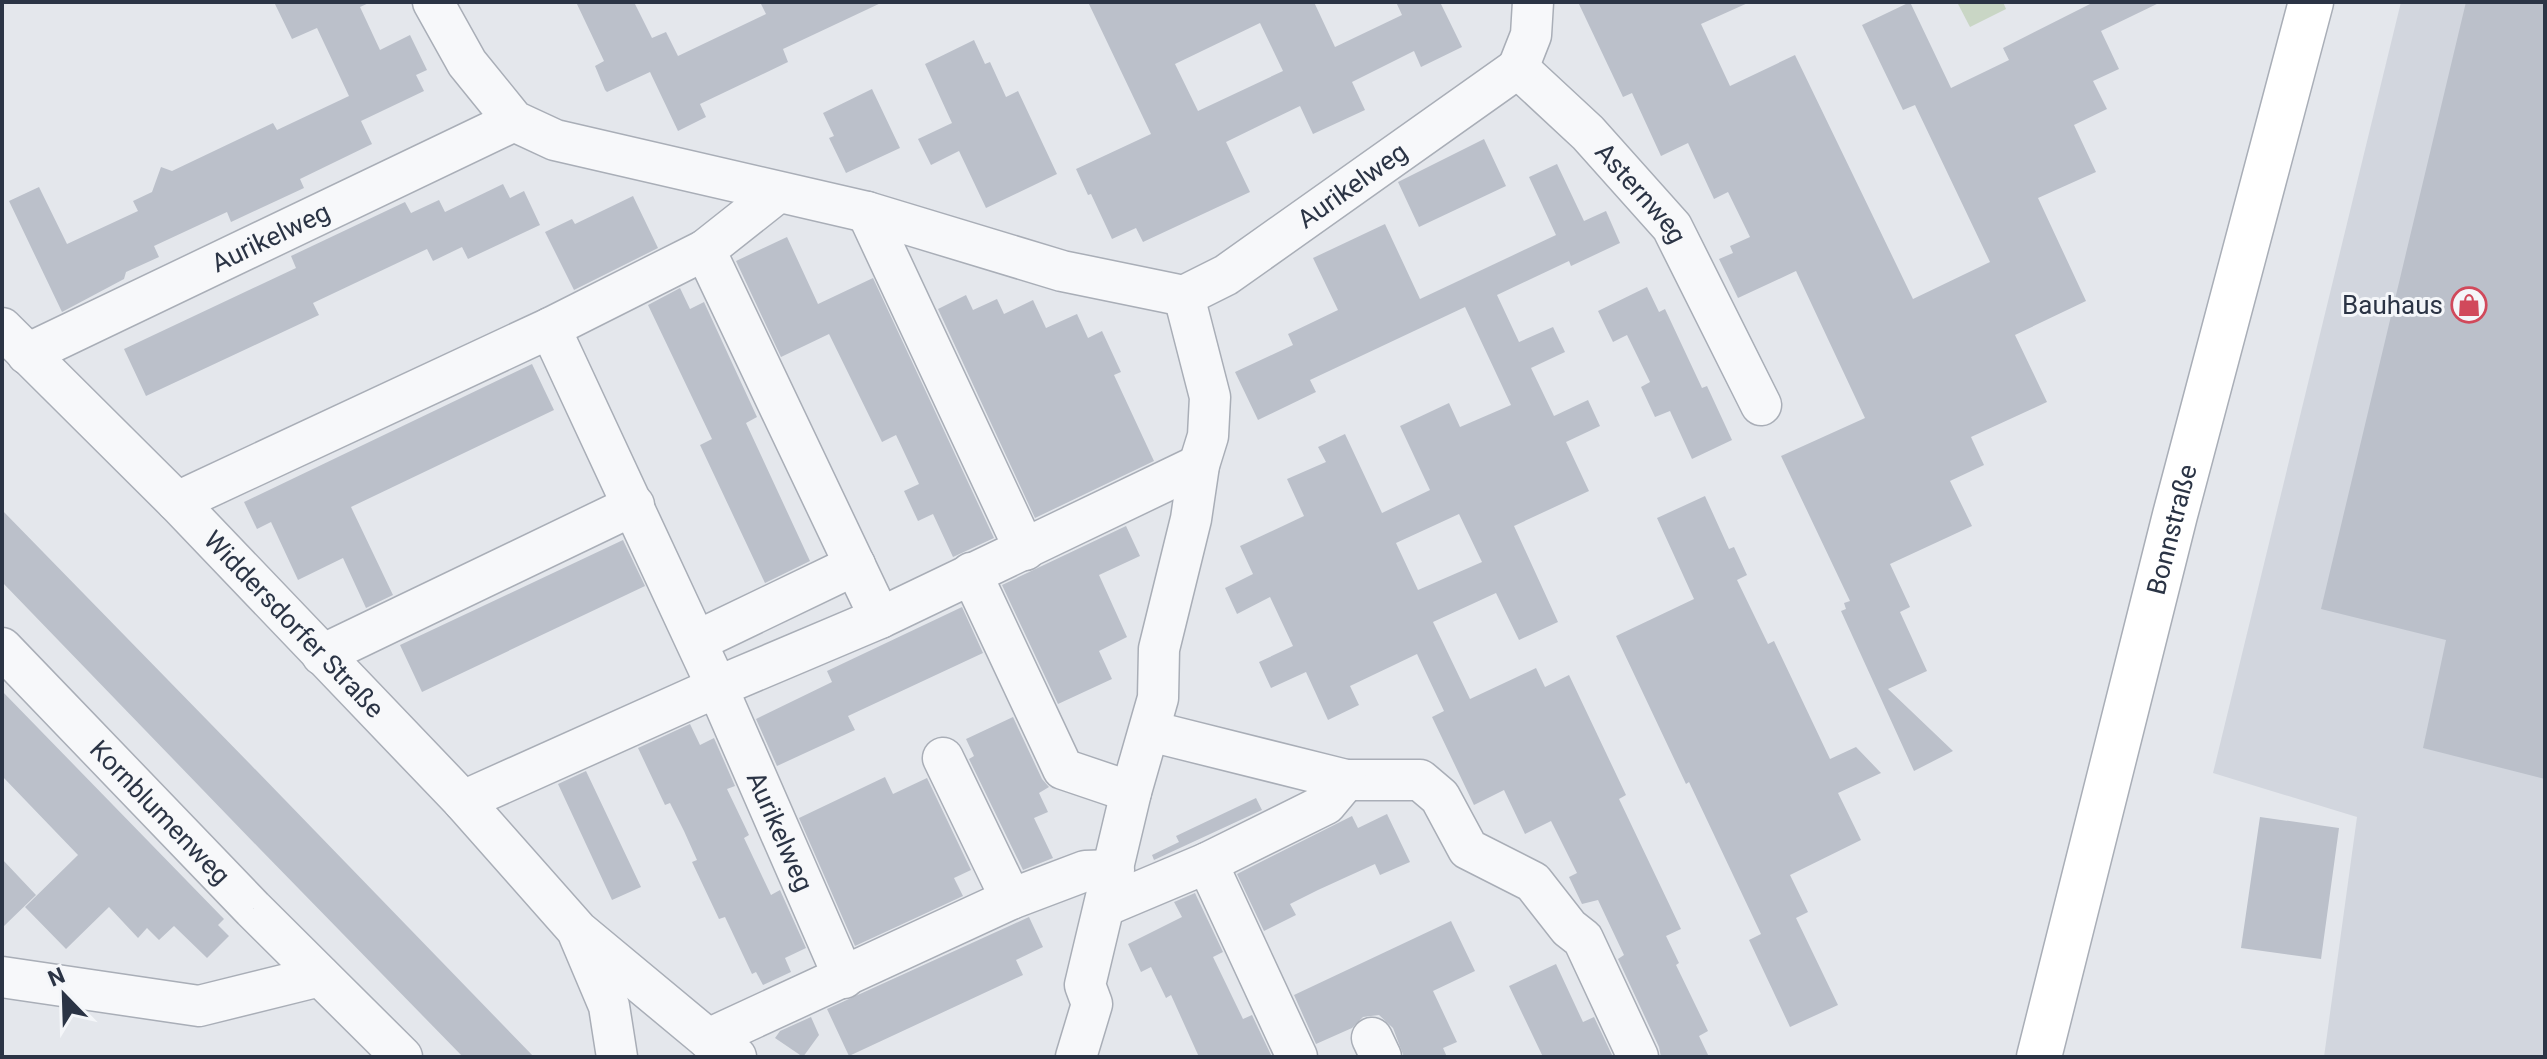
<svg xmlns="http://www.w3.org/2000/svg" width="2547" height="1059" font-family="Roboto,sans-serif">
	<rect width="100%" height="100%" fill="#e4e7ec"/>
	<path fill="#d2d6de" d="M2401,2H2545V1057H2324L2357,817L2213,773Z"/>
	<path fill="#c9d6c5" d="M1957,2H2003L2006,9L1970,27Z"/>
	<path fill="#bbc0ca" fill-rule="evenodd" d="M274,2H371L360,7L380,50L410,35L427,70L416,75L424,91L361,121L372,144L300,179L304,188L231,222L227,212L154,246L159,257L126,272L124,279L62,312L9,201L39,187L67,244L138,211L133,201L152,192L161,167L172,171L273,123L277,130L349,96L317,28L292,39Z
		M576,2H634L652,38L666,32L678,56L766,14L760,2H883L783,49L788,62L700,104L706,117L678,131L650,72L607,92L605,90L595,66L604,61Z
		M1088,2H1314L1335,47L1402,15L1396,2H1440L1462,47L1421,67L1414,51L1352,82L1365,110L1313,134L1300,106L1226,142L1250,192L1143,242L1136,228L1112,239L1091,194L1088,195L1076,169L1151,134ZM1260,23L1283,71L1198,111L1175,64Z
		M1578,2H1750L1701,24L1730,86L1795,55L1913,299L1990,262L1915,105L1903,110L1862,25L1910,2L1951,88L2009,60L2003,48L2094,2H2161L2101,31L2119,69L2093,81L2107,109L2074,125L2096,172L2038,198L2086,301L2015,335L2047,402L1971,437L1984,465L1950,481L1972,526L1890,564L1910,607L1900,612L1927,671L1888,689L1953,751L1914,771L1841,611L1846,609L1844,603L1850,601L1781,456L1865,418L1796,271L1738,298L1719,259L1733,253L1730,246L1750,237L1728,192L1714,199L1688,143L1661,156L1632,93L1623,97Z
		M2466,2H2545V779L2423,748L2446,640L2321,609Z
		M974,40L985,64L990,62L1006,97L1018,91L1057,174L986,208L959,151L931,165L918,139L952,123L925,64Z
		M872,89L900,148L846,173L829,138L834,136L823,113Z
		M1484,139L1506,186L1419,227L1398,182Z
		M1557,164L1584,221L1606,211L1620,243L1571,266L1569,261L1497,295L1519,342L1553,327L1565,352L1531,368L1554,416L1588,400L1600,426L1566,442L1589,491L1514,526L1558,622L1519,640L1496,593L1433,622L1470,699L1536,668L1545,687L1569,675L1626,795L1619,799L1681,929L1666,936L1679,963L1676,965L1708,1031L1699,1036L1709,1057H1661L1659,1047L1618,959L1624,955L1598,900L1582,904L1569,877L1577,873L1551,821L1525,834L1504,790L1474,805L1432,717L1444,711L1417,654L1350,686L1359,705L1328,720L1306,672L1271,688L1259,662L1293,646L1270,597L1237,614L1225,588L1253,574L1240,546L1304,516L1287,479L1326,462L1318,447L1345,434L1382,513L1430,490L1400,426L1449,403L1460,427L1511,405L1465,307L1310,380L1316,392L1258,420L1235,372L1293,345L1288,334L1338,310L1313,258L1385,224L1420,299L1556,235L1529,177ZM1459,514L1482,562L1418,590L1396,543Z
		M503,184L510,198L524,191L540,225L468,259L462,247L433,261L427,249L313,303L319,315L146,396L124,349L296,268L291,256L405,202L411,213L439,200L445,212Z
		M633,196L658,248L574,290L545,232L572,219L575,224Z
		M787,237L818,304L873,278L994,538L953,557L933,514L918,521L904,491L919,484L896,435L882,442L829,334L781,357L736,261Z
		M1647,287L1659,312L1665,309L1702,388L1707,386L1732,440L1692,459L1670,411L1655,417L1641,387L1650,382L1627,335L1613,342L1598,311Z
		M680,288L690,309L704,302L757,417L746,423L810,561L765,583L700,445L712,439L648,305Z
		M966,295L973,310L997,299L1004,314L1033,300L1046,328L1077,314L1088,338L1102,331L1121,372L1114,375L1154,461L1035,518L938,309Z
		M532,364L554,410L351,507L393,595L366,608L343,558L298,580L271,522L257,529L244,502Z
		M1705,496L1729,549L1734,547L1747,575L1737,580L1768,644L1774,641L1830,759L1856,747L1881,773L1838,793L1861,840L1790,875L1808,912L1796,918L1838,1005L1790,1027L1749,940L1761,934L1689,782L1686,784L1616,636L1694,599L1657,518Z
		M2,510L251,765L534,1057H463L259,848L2,582Z
		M1126,526L1140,556L1099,575L1127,637L1099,651L1112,679L1058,704L1002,585Z
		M623,540L645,586L422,692L400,645Z
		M962,607L983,653L848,716L855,730L777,766L756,719L832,682L827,671Z
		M2,691L224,919L218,925L229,936L207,958L174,926L159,940L147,928L138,938L109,907L66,949L25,907L78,855L2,776Z
		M1013,717L1042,779L1049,787L1039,793L1048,812L1034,818L1053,858L1023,870L969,759L974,756L966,739Z
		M690,724L700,745L714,738L735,786L727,789L749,835L744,838L771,895L780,890L806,948L785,958L791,972L763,985L756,972L752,974L725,917L719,919L692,862L697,860L684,831L670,803L665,805L638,748Z
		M586,771L641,887L612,900L558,784Z
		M885,777L893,794L927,778L971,870L954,878L963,896L855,946L799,818Z
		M1256,798L1262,810L1154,860L1152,855L1179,842L1176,836Z
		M1387,814L1410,862L1380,875L1375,864L1318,890L1290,904L1296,915L1264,931L1237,874L1352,816L1358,828Z
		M2260,817L2339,828L2321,959L2241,948Z
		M2,859L36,895L2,928Z
		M1195,893L1223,952L1213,957L1243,1019L1252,1015L1272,1057H1199L1171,995L1166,998L1151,967L1141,972L1128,944L1182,917L1174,902Z
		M1029,917L1043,947L1016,960L1023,975L849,1056L827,1009Z
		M1451,921L1475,971L1433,991L1457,1042L1443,1048L1447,1057H1404L1393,1028L1379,1015L1363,1017L1352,1028L1316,1044L1294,995Z
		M1556,964L1583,1022L1594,1017L1613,1057H1543L1509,986Z
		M811,1017L819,1035L803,1057L775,1038L780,1031Z"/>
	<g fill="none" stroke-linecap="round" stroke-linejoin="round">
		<defs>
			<g id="minor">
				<path id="s1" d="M433,2L467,63L514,121L555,140L867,212L1062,271L1184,296L1226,275L1518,68"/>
				<path id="s2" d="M1518,68L1588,133L1672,227L1761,405"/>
				<path d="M1518,68L1531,35L1533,2"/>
				<path d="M867,212L1025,550"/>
				<path id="s3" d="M2,328L177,502L463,801L578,931L708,1039L736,1057"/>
				<path d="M550,328L705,250"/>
				<path id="s4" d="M27,354L514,121"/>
				<path d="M177,502L550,328L717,687L880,618L705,250L777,193"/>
				<path d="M971,573L1063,769L1131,792"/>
				<path d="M880,618L1199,465"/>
				<path d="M697,641L855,565"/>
				<path id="s5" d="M2,648L253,909L402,1057"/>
				<path d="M322,655L634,505"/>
				<path d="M1150,731L1346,780H1420L1440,797L1468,849L1533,882L1569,928L1583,939L1638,1057"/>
				<path d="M943,758L1011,899"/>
				<path id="s6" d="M463,801L717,687L844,978"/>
				<path d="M1207,863L1297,1057"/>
				<path d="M1105,906L1207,863L1326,804L1346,780"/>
				<path d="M579,935L609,1006L617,1057"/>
				<path d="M2,977L199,1006L320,976"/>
				<path d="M1372,1038L1381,1057"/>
				<path d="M708,1039L1011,899L1085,871L1114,870"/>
				<path d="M1076,1057L1092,1004L1085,985L1131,792L1158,698L1159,649L1191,519L1199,465L1208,436L1210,397L1184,296"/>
			</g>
			<g id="secondary">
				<path id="s7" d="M2039,1057L2175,515L2311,2"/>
			</g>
		</defs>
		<use href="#minor" stroke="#a9aeb7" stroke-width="43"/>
		<use href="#secondary" stroke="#a9aeb7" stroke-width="47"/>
		<use href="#minor" stroke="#f7f8fa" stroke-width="40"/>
		<use href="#secondary" stroke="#fff" stroke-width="44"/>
	</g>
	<defs>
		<symbol id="shop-ring" viewBox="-11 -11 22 22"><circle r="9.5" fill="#f4f6f9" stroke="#d1495b" stroke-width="1.5"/><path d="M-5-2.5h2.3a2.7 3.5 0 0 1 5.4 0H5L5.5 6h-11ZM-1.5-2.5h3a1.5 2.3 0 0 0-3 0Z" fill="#d1495b"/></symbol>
	</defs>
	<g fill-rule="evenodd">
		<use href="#shop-ring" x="2449" y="285" width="40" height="40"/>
	</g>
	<g text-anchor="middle" stroke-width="6" stroke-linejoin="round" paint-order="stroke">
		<g font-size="26" fill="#2b3445" stroke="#f4f6f9">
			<text dy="9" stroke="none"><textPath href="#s1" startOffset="1040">Aurikelweg</textPath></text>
			<text dy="9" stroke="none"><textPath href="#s2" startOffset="176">Asternweg</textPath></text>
			<text dy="9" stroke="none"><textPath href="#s4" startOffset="270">Aurikelweg</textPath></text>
			<text dy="9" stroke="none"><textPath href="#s7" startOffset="544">Bonnstraße</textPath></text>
			<text dy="9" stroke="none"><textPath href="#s3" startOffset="416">Widdersdorfer Straße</textPath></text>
			<text dy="9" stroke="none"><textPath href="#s5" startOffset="228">Kornblumenweg</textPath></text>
			<text dy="9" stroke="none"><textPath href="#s6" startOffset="436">Aurikelweg</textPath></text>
		</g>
		<g font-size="26" fill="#2b3445" stroke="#f4f6f9" text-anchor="end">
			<text x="2443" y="314">Bauhaus</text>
		</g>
	</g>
	<rect width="2547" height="1059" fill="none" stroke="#2b3445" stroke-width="8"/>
	<g transform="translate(64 995) rotate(337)" stroke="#f4f6f9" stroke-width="6" paint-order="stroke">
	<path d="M0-6L14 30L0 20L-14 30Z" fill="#2b3445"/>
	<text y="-12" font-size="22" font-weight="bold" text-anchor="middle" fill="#2b3445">N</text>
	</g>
</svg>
